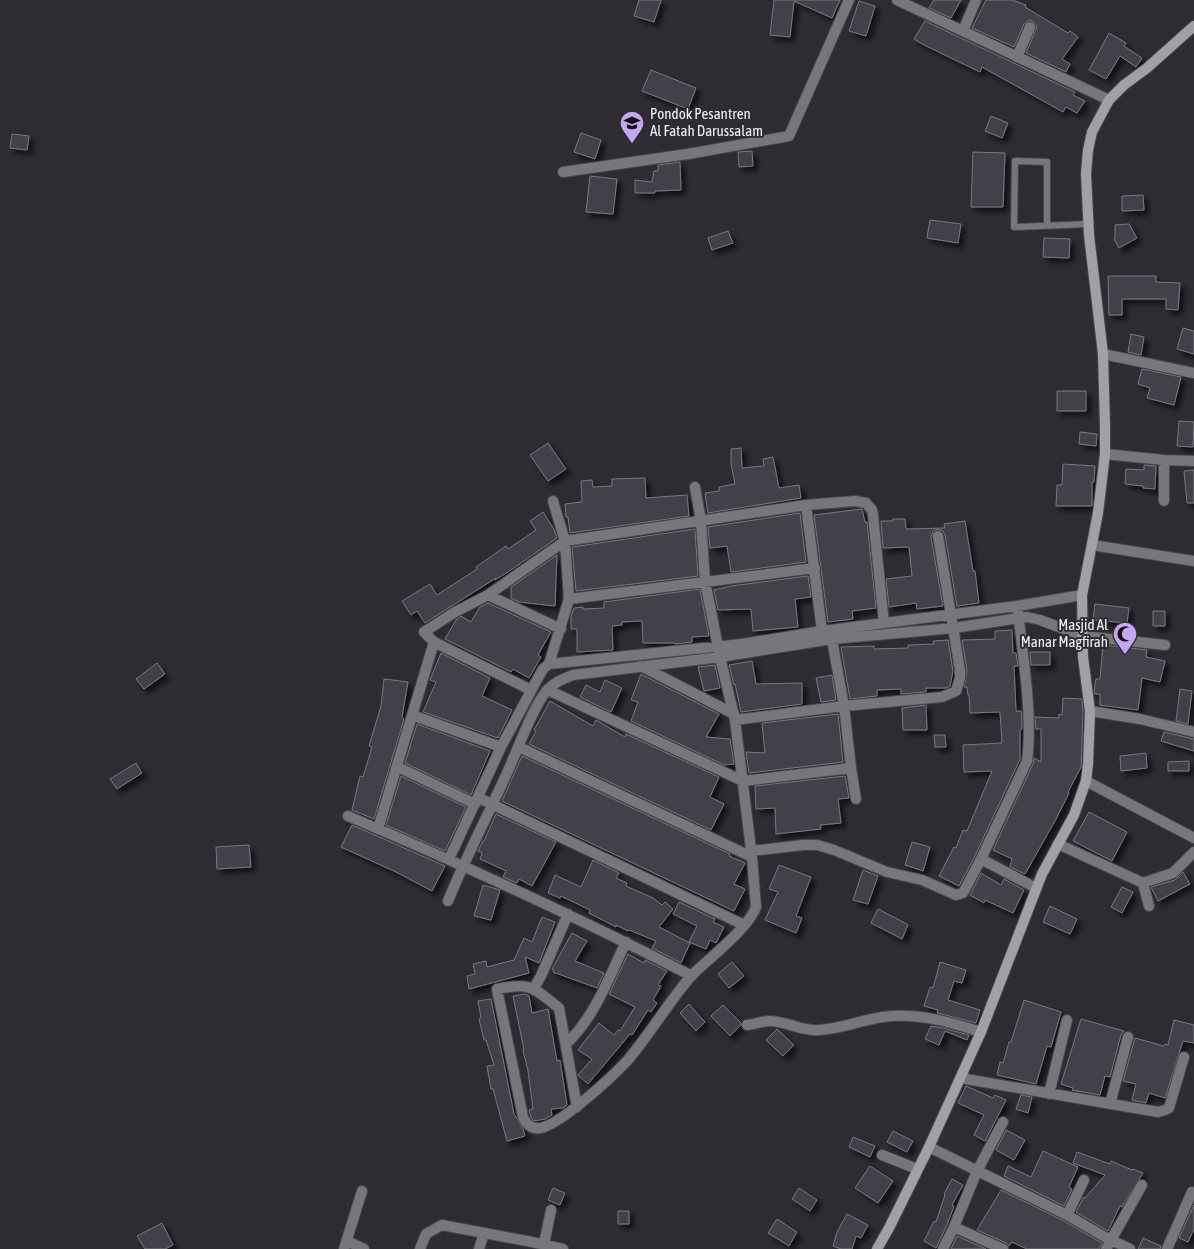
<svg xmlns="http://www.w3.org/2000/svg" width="1194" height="1249" font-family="'Asap Condensed',sans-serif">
	<defs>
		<filter id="shadow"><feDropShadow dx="4.5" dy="4.5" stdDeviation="2.5" flood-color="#0009"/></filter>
	</defs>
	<rect width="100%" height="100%" fill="#2e2b33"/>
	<path fill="#434049" stroke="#7a7680" filter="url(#shadow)" d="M639,0H661L654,22L634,16Z
		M774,0H840L832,18L794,1L790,37L770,35Z
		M934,0H961L951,18L929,8Z
		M986,0H1012L1026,5L1025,7L1068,33L1070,31L1078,37L1062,59L1070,64L1066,72L1026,53L1036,29L1037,26L1033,21L1029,20L1024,24L1014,47L972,28Z
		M859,1L875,6L866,36L849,31Z
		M925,21L1075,92L1073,95L1085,101L1077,113L1066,107L1063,112L982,67L980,72L924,45L914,39Z
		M1109,33L1126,43L1124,46L1142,58L1136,67L1120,56L1106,79L1089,70Z
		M651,70L696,88L688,109L642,91Z
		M991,116L1008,123L1002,138L985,131Z
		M581,133L601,140L595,159L574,152Z
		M12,134L29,136L27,150L10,148Z
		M752,151L753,166L739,167L738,152Z
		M973,152L1005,153L1003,207H971Z
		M680,162L681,190L655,191V193H635V180L652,182L654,171H658V165Z
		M590,176L617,179L613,214L586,212Z
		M1143,195L1144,210L1122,211V196Z
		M930,220L961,224L958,243L927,238Z
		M1129,224L1137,238L1119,248L1114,239L1115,238V225Z
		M728,231L733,243L712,250L708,238Z
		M1044,238L1070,239L1069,258L1043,257Z
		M1108,276H1156V282L1180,283L1178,310L1166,309V299H1122V315H1109Z
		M1183,328L1194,331V354L1177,349Z
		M1131,334L1144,337L1141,355L1128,352Z
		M1142,369L1181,377L1174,405L1147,398L1150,388L1138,384Z
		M1057,391H1086V411H1057Z
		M1179,421L1194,422L1193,447L1177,446Z
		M1080,432L1097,434L1096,446L1079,444Z
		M548,443L566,469L548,481L530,455Z
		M741,448L742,468L764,466L763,459L773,457L779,488L799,485L801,498L708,513L705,493L719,491V487L735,484L731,464V449Z
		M1063,464L1095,466L1094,482H1092V506H1056L1057,485H1062Z
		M1144,465L1156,466L1155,489L1143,488V486L1125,484L1126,469L1144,470Z
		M1194,470V503H1187L1184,471Z
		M645,478L646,498L687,495L689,516L570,533L568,517H566L565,504L582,502L581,481L592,480L593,487L612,486V479Z
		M862,509L865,522H867L876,608L852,611L853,619L828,622L814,515Z
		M543,512L554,529L557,538L511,570L495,580L496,578L425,623L417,611L411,615L402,601L430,584L437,595L477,569L476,567L506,546L508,549L536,530L530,521Z
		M800,513L806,562L731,572L727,546L710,548L708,527Z
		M893,519H905L906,529L945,528L944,524L965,521L973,571H975L979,603L957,606L945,535L943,531L937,529L933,531L931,537L943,606L917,609L916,603L889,607L886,579L912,576L909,547L883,548L881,521H893Z
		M695,529L698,576L576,591L572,547Z
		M557,555L555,606L519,602L511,598V587Z
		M808,576L811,597L795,599L798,627L753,631L751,609L718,610L714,590L731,586Z
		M700,589L709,636L692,637V642L675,644V643H643L642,621L622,622V625L612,626L613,650L577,652V629H571V615L574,608L583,607V609L604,608V602Z
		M488,603L551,632L538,655L541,657L529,678L513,669L511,672L445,639L456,620L461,616L471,622L480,607Z
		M1095,604L1129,608L1127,623L1093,620Z
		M1153,611H1165V626H1153Z
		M1012,630L1013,653H1016L1018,666H1014L1016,711H1021L1022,716V728L1020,731V759L975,856L959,886L939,876L954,847L956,848L963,830L967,831L992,771L964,772L963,745L1002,743L1000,712L970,713L969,695H968L967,687H964L967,670L962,640L995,639V631Z
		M948,640L953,671L950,686L946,688H926V692L901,694V689L877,690V696L850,699L841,647L874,646V649L908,648V645L934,644L933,641Z
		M1103,645L1147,650L1146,657L1165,661L1160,682L1142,678L1138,710L1100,705V694H1095L1094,692L1096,679H1100Z
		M1030,652H1050V665H1031Z
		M441,653L490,678L482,696L512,710L498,738L423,712L436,682L430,680Z
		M752,661L756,684L802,683V704L741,712L735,684L734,685L729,665Z
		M157,663L165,674L144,689L136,679Z
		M715,665L720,688L704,691L698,667Z
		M641,674L719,714L706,737L730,739L734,764L724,765L631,721L638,702L631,700Z
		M832,675L836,700L821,702L816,678Z
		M384,679L408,682L402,717L404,719L374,819L352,810L360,776L363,777L372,747L369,746L381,706Z
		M605,680L622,688L611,712L580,697L586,685L600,692Z
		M1180,689L1192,691L1188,724L1176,721Z
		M1063,698L1082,699L1083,711L1081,767L1068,792L1069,793L1056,819L1025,874L1010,867L1012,859L993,850L1033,764L1034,758L1041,762V729H1036L1035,717L1059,718V714L1062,715Z
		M550,701L593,726L596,720L625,737L626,734L719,777L710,797L724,804L711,830L529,744L536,731L534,730Z
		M926,705L927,730H903L902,708Z
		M838,714L843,762L749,773L746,752L765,753L762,723Z
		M417,724L490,751L471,795L405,763Z
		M1164,732L1194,739V751L1161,741Z
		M934,735H945L946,747H935Z
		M1146,753L1147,768L1121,771L1120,756Z
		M522,756L730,854L729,856L745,863L734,884L745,889L734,911L502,801Z
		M1189,761V771H1168V762Z
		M136,763L142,773L117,789L110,779Z
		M401,776L466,807L445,851L386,825Z
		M845,776L849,798L838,799L841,823L820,825L821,829L776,834L775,808L756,809L755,786Z
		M1089,812L1127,832L1112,861L1073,841Z
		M496,814L556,842L532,886L519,879L517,883L503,877L506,871L480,859L482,853L478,851L483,841H484Z
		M352,825L445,866L432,891L396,872L341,847Z
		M912,842L930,847L923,871L905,865Z
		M249,845L251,867L217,869L216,847Z
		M593,860L619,873L616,878L627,883L626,886L653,898L662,905L665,902L673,909L659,927L690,943L681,963L652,948L656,941L629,930L628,931L616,925V927L589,913L590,910L561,896L560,898L548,893L555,875L581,887Z
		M779,865L811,877L796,916L802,918L796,933L765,920L778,892L769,889Z
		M863,870L878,876L868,904L853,900Z
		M1183,872L1190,884L1158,901L1151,887L1175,880Z
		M981,873L1001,885L1004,879L1024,890L1013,913L985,900L984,903L970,895Z
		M483,885L500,890L491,920L474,916Z
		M1122,887L1133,892L1122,913L1111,907Z
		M679,902L715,919L713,922L724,927L716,943L710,940L706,949L689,942L697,926L673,914Z
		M1050,906L1077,919L1070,934L1043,922Z
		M878,909L907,924L908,925L902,939L871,923Z
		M542,917L555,922L539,963L525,957L529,973L469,989L467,976L475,974L473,964L486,961L487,967L514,960L524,938L532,942Z
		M572,933L587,941L575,961L604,973L597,988L553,972L554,970L552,969Z
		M628,954L644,963L645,960L667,971L658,985L661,986L653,1000L657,1003L651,1012L648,1010L632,1035L630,1034L620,1046L588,1084L578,1075L592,1059L578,1050L599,1023L614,1035L618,1030L620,1031L635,1007L609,994Z
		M732,962L744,976L729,988L718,974Z
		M940,962L966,970L962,983L954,981L948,1000L980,1010L976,1023L937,1013L938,1010L924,1006L930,987L933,988Z
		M525,994L529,996L532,1013L548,1009L557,1061L560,1060L567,1105L563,1108L551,1109L552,1115L545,1119L534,1121L531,1117L529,1110L533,1109L528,1071L523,1050H524L513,996Z
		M491,999L514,1114L523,1129L525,1136L507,1141L493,1089H491L487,1066L494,1065L486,1040H484L479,1019L481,1018L478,1001Z
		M1024,1000L1061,1012L1051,1047L1047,1046L1036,1084L997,1075L1000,1062L1003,1063L1009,1042H1011Z
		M689,1004L705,1022L696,1031L680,1013Z
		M723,1005L741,1023L740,1026L730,1036L711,1016Z
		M1081,1019L1124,1031L1121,1035L1110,1077L1105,1076L1100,1095L1072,1090L1073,1088L1061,1084Z
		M1174,1020L1194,1025V1043L1183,1041L1165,1098L1149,1093L1146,1103L1132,1100L1136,1084L1123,1081L1135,1038L1164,1046L1165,1044L1168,1045Z
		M931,1026L943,1028L969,1035L967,1040L945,1031L939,1045L925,1039Z
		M777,1029L794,1045L783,1056L766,1040Z
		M966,1086L993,1098L995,1095L1006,1100L985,1141L974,1135L984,1115L958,1103Z
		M1021,1095L1032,1097L1028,1113L1016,1109Z
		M1006,1130L1025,1140L1014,1160L996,1150Z
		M893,1131L913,1141L907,1152L887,1142Z
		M853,1137L875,1146L870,1157L849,1147Z
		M1043,1151L1078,1167L1069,1187L1072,1189L1064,1206L1004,1176L1008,1166L1031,1177Z
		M1077,1152L1110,1164L1111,1161L1132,1170L1133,1169L1143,1173L1122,1207L1120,1206L1108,1231L1076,1212L1084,1197L1085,1198L1105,1175L1073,1163Z
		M870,1166L893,1181L878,1203L855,1188Z
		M952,1179L963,1185L952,1205L954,1206L947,1225L936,1248L924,1241L934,1221L936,1222L945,1195L944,1194Z
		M553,1188L565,1193L560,1205L548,1200Z
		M799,1188L817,1200L810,1211L792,1199Z
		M1001,1190L1064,1221L1102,1243L1099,1249H1027L1012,1242L1009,1246L1006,1243L977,1230Z
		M1194,1205V1229L1188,1242L1179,1238Z
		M618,1211H629V1224H618Z
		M847,1214L868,1225L861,1238L856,1236L852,1249H841L833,1246L837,1232Z
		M777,1219L797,1232L789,1246L768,1233Z
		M162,1223L173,1245L165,1249H145L137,1236Z
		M957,1236L986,1249H951Z
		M1143,1238L1161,1246L1160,1249H1138Z"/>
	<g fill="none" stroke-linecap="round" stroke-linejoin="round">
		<defs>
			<path id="lane" d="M1047,225V162L1015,161L1014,227L1089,224"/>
			<path id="street" d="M897,0L1109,100
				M963,31L976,0
				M1017,57L1030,27
				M563,172L688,154L789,136L849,0
				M1103,354L1194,373
				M1105,454L1164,460L1194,461
				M1164,460V501
				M553,501L565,541L806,505L855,501L866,503L872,510L873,515L884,623
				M806,505L822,631
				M1092,545L1194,561
				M488,595L561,629
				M569,599L815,568
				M641,666L734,714
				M531,690L434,642L424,632L455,612L488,595L565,541L569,599L549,664
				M548,690L743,781L851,768L844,706L831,634
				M1090,711L1140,719L1194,732
				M412,715L501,747
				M735,720L844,706L942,697L956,691L960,678V670L938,536
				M519,747L752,857
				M398,767L475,804
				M851,768L856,799
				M1086,781L1194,838
				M479,798L744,925
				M348,816C464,865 579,918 692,976
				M378,829L434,642
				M1058,844L1143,883L1173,873L1194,852
				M751,851L803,845H817L834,850L887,872L922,880L956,895L963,893L981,859L1027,761C1033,717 1023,657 1018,612
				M449,859L501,747L539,676L543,669L549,664L742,644L822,631L1017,606L1082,595
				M981,859L1036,888
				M1143,883L1149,906
				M448,901C466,857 488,815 507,773C518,749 532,709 547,690C555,682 563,679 573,675L720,657L832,639L954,628L1019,618L1027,617L1040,620L1083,636L1165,645
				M534,988L541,976L568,914
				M747,1025C755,1024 763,1021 770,1021C786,1021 803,1032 819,1030C841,1029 861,1020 883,1017C916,1012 950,1022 981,1032
				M566,1044C595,1017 609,977 626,942
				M960,1078L1158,1112L1165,1110L1169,1108L1184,1057
				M1049,1094L1067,1020
				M1110,1104L1128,1037
				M577,1107L559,1008C534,988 531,982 497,989L523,1117C527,1126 534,1131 544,1127C565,1120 611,1078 627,1061C650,1034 668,1003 691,976C708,959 749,928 756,907L752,857L735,720L720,657L705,581L701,521L695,487
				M929,1147L1067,1215L1105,1237L1111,1240L1106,1249
				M882,1155L917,1169
				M1067,1215L1084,1180
				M954,1227L1003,1249
				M347,1241L364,1249
				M544,1244L551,1210
				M344,1249L362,1191
				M420,1249L426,1234L442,1225L532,1242L563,1249
				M479,1249L484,1233
				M943,1249L954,1227L977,1171L1003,1122
				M1130,1249L1111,1240L1142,1185
				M1167,1249L1192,1192"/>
			<path id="secondary" d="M877,1249L889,1228L929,1147L981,1032L1042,874L1074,815L1086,781L1088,764L1090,711L1083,657L1082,595L1098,513L1105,454V425L1103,354L1089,235L1086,174L1088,150L1092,132L1109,100L1124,85L1147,68L1194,26"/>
		</defs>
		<use href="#lane" stroke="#4a474e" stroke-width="8"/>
		<use href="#street" stroke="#4a474e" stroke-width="12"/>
		<use href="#secondary" stroke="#4a474e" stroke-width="12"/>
		<use href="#lane" stroke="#77767a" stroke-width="6"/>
		<use href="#street" stroke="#77767a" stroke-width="10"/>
		<use href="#secondary" stroke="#a29fa6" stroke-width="10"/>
	</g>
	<defs>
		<symbol id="school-pin" viewBox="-11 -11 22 30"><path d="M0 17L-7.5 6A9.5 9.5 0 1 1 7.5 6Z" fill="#c5a6f0" stroke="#2e2b33"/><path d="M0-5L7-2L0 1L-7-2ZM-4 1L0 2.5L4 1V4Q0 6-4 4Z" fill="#111"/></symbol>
		<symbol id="mosque-pin" viewBox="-11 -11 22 30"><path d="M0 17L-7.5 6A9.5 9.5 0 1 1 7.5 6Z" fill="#c5a6f0" stroke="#2e2b33"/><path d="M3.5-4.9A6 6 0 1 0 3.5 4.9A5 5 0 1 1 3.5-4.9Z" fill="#111"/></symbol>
	</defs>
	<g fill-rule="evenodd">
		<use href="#school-pin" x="618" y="109" width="28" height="38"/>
		<use href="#mosque-pin" x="1111" y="620" width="28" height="38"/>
	</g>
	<g text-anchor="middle" stroke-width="4" stroke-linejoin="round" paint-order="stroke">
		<g font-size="15" fill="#f3f1f6" stroke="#2e2b33" text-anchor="start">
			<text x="650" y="119">Pondok Pesantren<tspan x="650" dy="17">Al Fatah Darussalam</tspan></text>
			<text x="1108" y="630" text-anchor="end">Masjid Al<tspan x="1108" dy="17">Manar Magfirah</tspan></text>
		</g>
	</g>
</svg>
